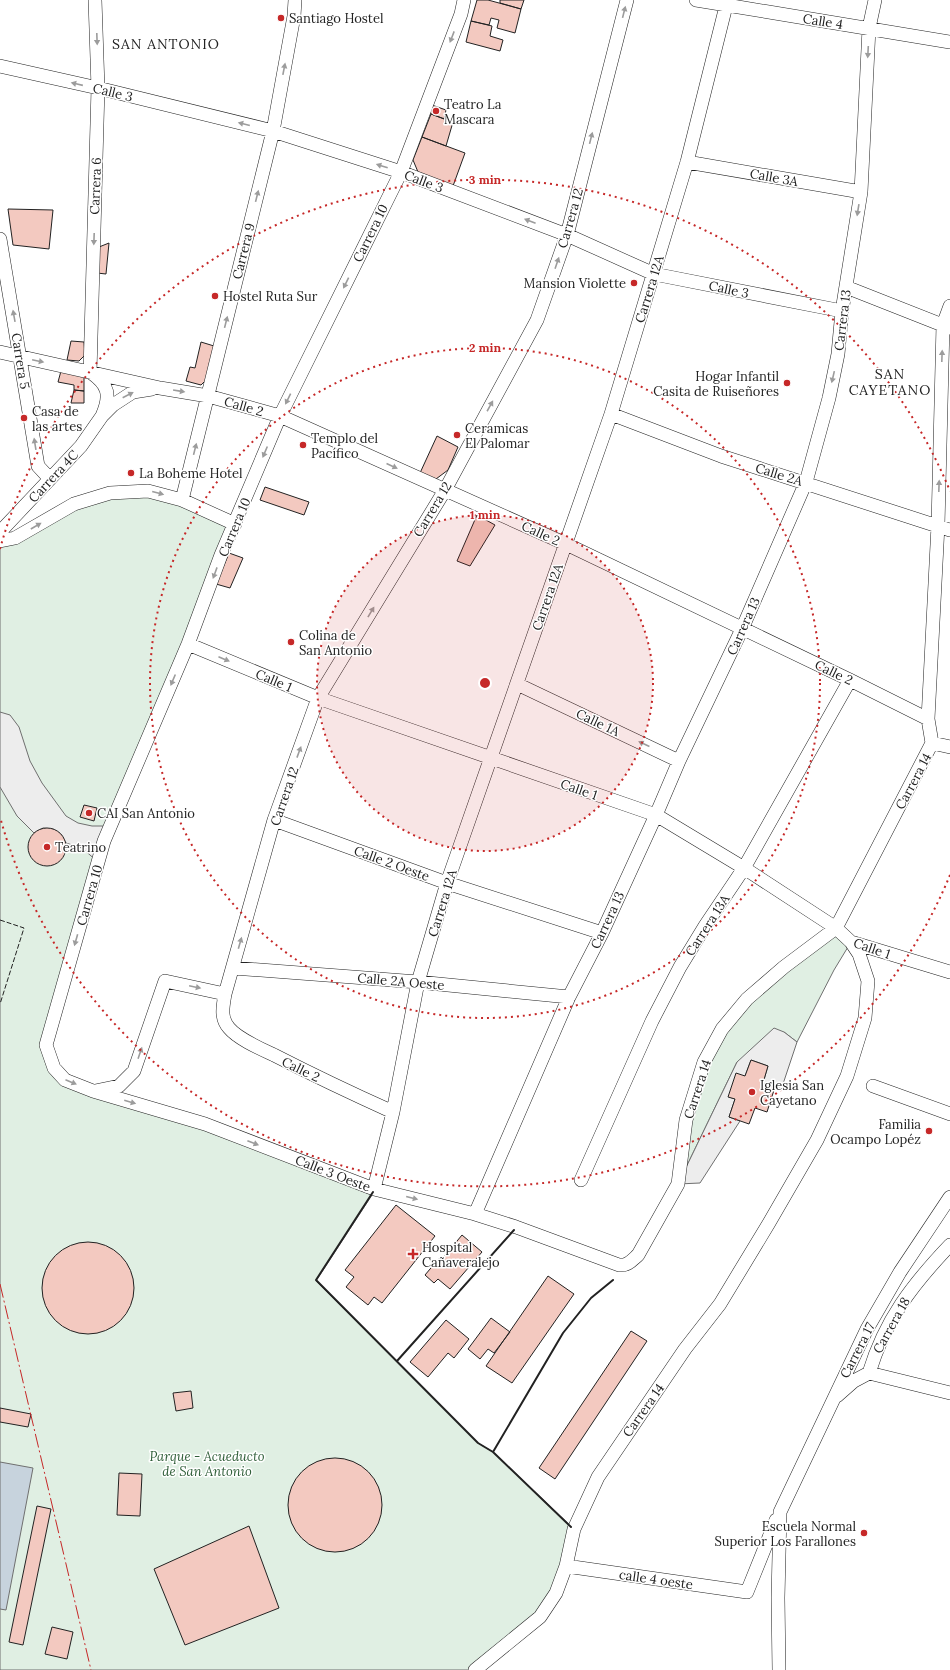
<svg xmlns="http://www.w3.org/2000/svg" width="950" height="1670" font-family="Lora,serif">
	<rect width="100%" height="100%" fill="#fff"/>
	<path fill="#e0efe3" stroke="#6f6f6f" d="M148,491L235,524L110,826L46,1045L65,1080L205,1124L372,1195L316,1281L478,1443L493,1452L574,1529L556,1593L475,1670H0V541L74,504Z
		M836,928L851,942L834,970L797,1042L784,1032L737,1062L678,1184L686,1120L722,1029Z"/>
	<path fill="#ededed" stroke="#6f6f6f" d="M0,712L10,715L19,727L30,761L42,783L66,816L78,823L92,826H110L98,862L82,848L66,843L61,834L53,829L43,828L34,833L17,816L0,787Z
		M774,1028L784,1032L797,1042L782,1087H775L763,1083L768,1066L751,1060L745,1076L729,1097L735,1099L729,1117L740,1121L700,1183L678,1184L737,1062Z"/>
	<path fill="#c7d3dd" stroke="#6f6f6f" d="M0,1462L33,1468L6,1610L0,1609Z"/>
	<path fill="#f3c9c0" stroke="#222" d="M477,0H488L521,9L515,33L497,28L499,20L491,18L489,25L471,21Z
		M500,0H524L521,9L500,3Z
		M471,21L492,26L490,36L503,40L500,51L466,42Z
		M429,104L446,110L444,119L426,112Z
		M431,114L453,122L446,146L422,137Z
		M422,137L465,153L453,186L418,172L413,160Z
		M8,209L53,210L49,249L13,245Z
		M109,243L106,274L97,273L99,247Z
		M71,341L84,342L85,355L79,361L67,360Z
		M201,342L214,346L206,380L201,385L186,381L190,367L195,368Z
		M61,371L84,374V391L74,390V385L58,382Z
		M74,390L84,391V403H71Z
		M437,436L458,447L448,470L436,479L420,473Z
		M265,487L309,502L304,515L260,500Z
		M477,515L495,525L470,566L457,561Z
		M229,553L243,558L230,588L216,584Z
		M84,805L97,808L94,821L80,817Z
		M28 847a19 19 0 1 1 38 0a19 19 0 1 1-38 0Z
		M751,1060L768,1066L763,1083L775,1087L767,1112L755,1108L749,1124L729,1117L735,1099L728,1097L736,1073L745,1076Z
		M396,1205L435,1236L382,1303L374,1297L368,1305L346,1287L354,1277L345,1270Z
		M462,1235L482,1252L450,1289L438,1279L434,1283L425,1275L441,1256L443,1258Z
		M42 1288a46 46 0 1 1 92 0a46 46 0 1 1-92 0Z
		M548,1276L574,1294L512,1383L486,1366Z
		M491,1318L510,1332L494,1353L488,1349L480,1359L468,1349Z
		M446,1320L469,1339L454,1358L448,1353L428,1377L410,1362Z
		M631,1331L647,1341L555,1479L539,1468Z
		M191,1391L193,1408L176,1411L173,1393Z
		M0,1408L31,1414L28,1427L0,1422Z
		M288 1505a47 47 0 1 1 94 0a47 47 0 1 1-94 0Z
		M119,1473L142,1474L140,1516L117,1515Z
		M37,1506L51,1509L23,1645L9,1642Z
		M249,1526L279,1608L185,1645L154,1569Z
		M52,1627L73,1632L67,1659L45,1654Z"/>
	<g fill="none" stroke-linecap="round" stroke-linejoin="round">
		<defs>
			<path id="street" d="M95,0L98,88L90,372C109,385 111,395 102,416
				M464,0L461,14L401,172L280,416L221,555L188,644L104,841L46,1045L54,1068L65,1080L93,1091L205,1124L374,1189L475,1214L516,1227L619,1265C628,1266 632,1260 638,1255L678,1184L686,1120L704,1062L722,1029L747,999L784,967L836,928L932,743L928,719L938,525L943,325L950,306
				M696,0L950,42
				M0,66L98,88L273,131L401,172L567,235L654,274L842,311
				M687,162L861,192
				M0,239L38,466L50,479
				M846,287L950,328
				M0,352L160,388L208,396L280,416L566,544L850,680L928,719
				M611,414L721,456L950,530
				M182,500L273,131L294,16L295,0
				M0,532L81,446L102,416L113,405L133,392L152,389
				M0,541L15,538L74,504L110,493L148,491L182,500L235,524
				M188,644L318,698L656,815L744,868L836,928L851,942L950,972
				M517,684L679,761
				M932,743L950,747
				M274,820L447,883L602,933
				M233,968L418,982L569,997
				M873,1086L950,1114
				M95,1091L119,1086L134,1071L165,981L225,994
				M393,1112C353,1094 313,1075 274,1055C261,1049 238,1039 229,1028C220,1018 223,1006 225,994L274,820L318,698L445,490L537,320L567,235L627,0
				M581,1180L652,1021L680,967L705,926L744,868L850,680
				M374,1189L393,1112L418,982L447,883L611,414L687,162L726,6
				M475,1214L569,997L602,933L656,815L679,761L742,629L806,482L829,398L838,354L842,311L861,192L869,28L875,0
				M869,1373L950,1393
				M837,1396L854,1381L869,1373C885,1320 912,1285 950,1245
				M566,1566L747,1592L776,1520
				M475,1670L540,1617L556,1593L566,1566L574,1529L598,1477L685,1349L720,1304L769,1223L817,1140L847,1076L865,1018L868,981L859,954L851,942
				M779,1670L778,1598L780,1512L867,1329L900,1272L950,1197"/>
		</defs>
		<use href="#street" stroke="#222" stroke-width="14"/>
		<use href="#street" stroke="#fff" stroke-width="13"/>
		<path stroke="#222" stroke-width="1" stroke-dasharray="5 2" stroke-linecap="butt" d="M0,920L24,928L0,1004"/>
		<path stroke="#222" stroke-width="2" d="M373,1192L316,1280L478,1443L493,1452L571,1527
			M397,1361L514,1230
			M493,1452L563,1333L591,1298L613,1280"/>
		<path stroke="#c62828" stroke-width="1" stroke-dasharray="14 3 2 3" stroke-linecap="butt" d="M0,1284L91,1670"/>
	</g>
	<defs><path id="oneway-solid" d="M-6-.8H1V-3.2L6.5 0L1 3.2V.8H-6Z"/></defs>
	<g fill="#9c9c9c">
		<use href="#oneway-solid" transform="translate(624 12) rotate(-76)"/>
		<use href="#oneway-solid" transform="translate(452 37) rotate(111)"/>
		<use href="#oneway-solid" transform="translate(97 39) rotate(88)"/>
		<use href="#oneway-solid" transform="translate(868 52) rotate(93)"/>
		<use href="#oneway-solid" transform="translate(284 69) rotate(-79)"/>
		<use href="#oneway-solid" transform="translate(77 84) rotate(-167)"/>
		<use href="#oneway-solid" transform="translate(244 124) rotate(-166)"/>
		<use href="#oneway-solid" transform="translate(591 138) rotate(-76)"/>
		<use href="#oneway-solid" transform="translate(382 166) rotate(-162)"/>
		<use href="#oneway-solid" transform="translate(257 196) rotate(-76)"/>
		<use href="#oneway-solid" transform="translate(858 210) rotate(99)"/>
		<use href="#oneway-solid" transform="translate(530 221) rotate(-159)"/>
		<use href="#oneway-solid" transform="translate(94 239) rotate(92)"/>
		<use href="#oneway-solid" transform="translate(557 263) rotate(-71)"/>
		<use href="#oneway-solid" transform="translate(346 283) rotate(116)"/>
		<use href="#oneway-solid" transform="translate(14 316) rotate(-100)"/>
		<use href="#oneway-solid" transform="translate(226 322) rotate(-76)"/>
		<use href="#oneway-solid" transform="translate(942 356) rotate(-88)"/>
		<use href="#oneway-solid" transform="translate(38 361) rotate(12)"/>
		<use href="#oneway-solid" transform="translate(833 377) rotate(103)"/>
		<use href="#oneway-solid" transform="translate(179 391) rotate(9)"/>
		<use href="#oneway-solid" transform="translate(128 395) rotate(-27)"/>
		<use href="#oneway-solid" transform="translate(288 399) rotate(116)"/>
		<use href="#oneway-solid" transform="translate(490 406) rotate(-61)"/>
		<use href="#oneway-solid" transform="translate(35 444) rotate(-99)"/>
		<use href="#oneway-solid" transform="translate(195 449) rotate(-76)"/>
		<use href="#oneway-solid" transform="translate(265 452) rotate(113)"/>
		<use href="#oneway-solid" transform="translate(392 466) rotate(24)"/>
		<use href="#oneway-solid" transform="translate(939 486) rotate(-88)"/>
		<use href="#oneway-solid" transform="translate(158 493) rotate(15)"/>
		<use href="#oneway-solid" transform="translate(36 526) rotate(-30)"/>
		<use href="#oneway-solid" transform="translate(215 573) rotate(110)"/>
		<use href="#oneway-solid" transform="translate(371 612) rotate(-59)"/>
		<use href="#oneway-solid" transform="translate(224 659) rotate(23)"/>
		<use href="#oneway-solid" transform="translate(173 680) rotate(113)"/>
		<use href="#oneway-solid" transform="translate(644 744) rotate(-155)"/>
		<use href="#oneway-solid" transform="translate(299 752) rotate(-70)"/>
		<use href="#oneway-solid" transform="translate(76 940) rotate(106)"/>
		<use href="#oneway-solid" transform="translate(240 943) rotate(-74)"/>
		<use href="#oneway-solid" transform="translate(195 987) rotate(12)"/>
		<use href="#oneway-solid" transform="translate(140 1053) rotate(-71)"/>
		<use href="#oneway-solid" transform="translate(71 1082) rotate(23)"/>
		<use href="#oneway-solid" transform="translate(130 1102) rotate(16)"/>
		<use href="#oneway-solid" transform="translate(253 1143) rotate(21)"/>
		<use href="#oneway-solid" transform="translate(412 1198) rotate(14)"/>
	</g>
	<circle cx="485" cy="683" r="168" fill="#c62828" fill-opacity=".12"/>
	<g fill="none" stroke="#c62828" stroke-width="2" stroke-dasharray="2 4">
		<circle cx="485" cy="683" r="168"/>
		<circle cx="485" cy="683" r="335"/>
		<path d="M950 875A503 503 0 0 1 0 817M0 549A503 503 0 0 1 950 491"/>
	</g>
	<g fill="#c62828" stroke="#fff" stroke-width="1.5">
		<circle cx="281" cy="18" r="4"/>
		<circle cx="436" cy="111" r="4"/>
		<circle cx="634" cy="283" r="4"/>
		<circle cx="215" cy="296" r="4"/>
		<circle cx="787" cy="383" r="4"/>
		<circle cx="24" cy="418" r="4"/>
		<circle cx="457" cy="435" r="4"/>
		<circle cx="303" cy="445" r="4"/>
		<circle cx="131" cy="473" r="4"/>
		<circle cx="291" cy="642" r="4"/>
		<circle cx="89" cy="813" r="4"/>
		<circle cx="47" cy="847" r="4"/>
		<circle cx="752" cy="1092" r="4"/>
		<circle cx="929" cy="1131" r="4"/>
		<path d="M411 1248h4v4h4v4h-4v4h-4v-4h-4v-4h4z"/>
		<circle cx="864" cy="1533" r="4"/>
	</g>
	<g text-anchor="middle" stroke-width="3" stroke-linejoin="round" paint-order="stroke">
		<g font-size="13" fill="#222" stroke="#fff" text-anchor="start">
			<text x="289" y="23">Santiago Hostel</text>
			<text x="444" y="109">Teatro La<tspan x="444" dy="15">Mascara</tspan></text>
			<text x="626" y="288" text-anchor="end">Mansion Violette</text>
			<text x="223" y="301">Hostel Ruta Sur</text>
			<text x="779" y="381" text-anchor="end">Hogar Infantil<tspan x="779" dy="15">Casita de Ruiseñores</tspan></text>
			<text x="32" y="416">Casa de<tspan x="32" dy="15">las artes</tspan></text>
			<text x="465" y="433">Ceramicas<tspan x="465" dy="15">El Palomar</tspan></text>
			<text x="311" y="443">Templo del<tspan x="311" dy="15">Pacífico</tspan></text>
			<text x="139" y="478">La Boheme Hotel</text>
			<text x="299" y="640">Colina de<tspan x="299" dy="15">San Antonio</tspan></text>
			<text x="97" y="818">CAI San Antonio</text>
			<text x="55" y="852">Teatrino</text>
			<text x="760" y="1090">Iglesia San<tspan x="760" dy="15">Cayetano</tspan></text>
			<text x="921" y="1129" text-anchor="end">Familia<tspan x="921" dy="15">Ocampo Lopéz</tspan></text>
			<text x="422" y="1252">Hospital<tspan x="422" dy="15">Cañaveralejo</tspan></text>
			<text x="856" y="1531" text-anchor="end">Escuela Normal<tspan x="856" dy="15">Superior Los Farallones</tspan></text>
		</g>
		<g font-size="13" fill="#222" stroke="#fff">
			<text transform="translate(823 21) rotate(9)" y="5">Calle 4</text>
			<text transform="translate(113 92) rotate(14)" y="5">Calle 3</text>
			<text transform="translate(774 177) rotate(10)" y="5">Calle 3A</text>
			<text transform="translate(424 181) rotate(21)" y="5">Calle 3</text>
			<text transform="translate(95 186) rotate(-88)" y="5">Carrera 6</text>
			<text transform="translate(570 218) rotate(-74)" y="5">Carrera 12</text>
			<text transform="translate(370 233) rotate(-64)" y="5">Carrera 10</text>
			<text transform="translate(243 251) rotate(-76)" y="5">Carrera 9</text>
			<text transform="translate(649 289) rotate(-73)" y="5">Carrera 12A</text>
			<text transform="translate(729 289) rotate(12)" y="5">Calle 3</text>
			<text transform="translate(842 320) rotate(-83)" y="5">Carrera 13</text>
			<text transform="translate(21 361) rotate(81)" y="5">Carrera 5</text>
			<text transform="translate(244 406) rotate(16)" y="5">Calle 2</text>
			<text transform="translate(779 474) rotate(17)" y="5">Calle 2A</text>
			<text transform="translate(53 476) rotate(-47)" y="5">Carrera 4C</text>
			<text transform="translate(432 509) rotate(-59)" y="5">Carrera 12</text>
			<text transform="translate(234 527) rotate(-67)" y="5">Carrera 10</text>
			<text transform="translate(541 533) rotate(24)" y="5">Calle 2</text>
			<text transform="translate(547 597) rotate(-71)" y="5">Carrera 12A</text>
			<text transform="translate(743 626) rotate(-66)" y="5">Carrera 13</text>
			<text transform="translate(834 672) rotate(26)" y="5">Calle 2</text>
			<text transform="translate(274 680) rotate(23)" y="5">Calle 1</text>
			<text transform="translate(598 722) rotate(25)" y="5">Calle 1A</text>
			<text transform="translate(913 781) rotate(-62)" y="5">Carrera 14</text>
			<text transform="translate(579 789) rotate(19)" y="5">Calle 1</text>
			<text transform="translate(284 796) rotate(-71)" y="5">Carrera 12</text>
			<text transform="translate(392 863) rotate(20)" y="5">Calle 2 Oeste</text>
			<text transform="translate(89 895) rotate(-74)" y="5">Carrera 10</text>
			<text transform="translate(442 903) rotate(-73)" y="5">Carrera 12A</text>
			<text transform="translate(607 920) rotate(-65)" y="5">Carrera 13</text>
			<text transform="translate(707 925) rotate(-57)" y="5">Carrera 13A</text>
			<text transform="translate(872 948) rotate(19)" y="5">Calle 1</text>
			<text transform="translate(401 981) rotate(5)" y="5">Calle 2A Oeste</text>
			<text transform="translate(301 1069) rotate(26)" y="5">Calle 2</text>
			<text transform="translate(697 1089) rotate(-72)" y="5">Carrera 14</text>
			<text transform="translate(333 1173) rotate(21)" y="5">Calle 3 Oeste</text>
			<text transform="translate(891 1325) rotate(-61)" y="5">Carrera 18</text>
			<text transform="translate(857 1350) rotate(-63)" y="5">Carrera 17</text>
			<text transform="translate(643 1410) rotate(-55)" y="5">Carrera 14</text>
			<text transform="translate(656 1579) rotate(8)" y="5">calle 4 oeste</text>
		</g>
		<g font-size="13" font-style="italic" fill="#2f5e38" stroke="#fff">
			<text x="207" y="1461">Parque - Acueducto<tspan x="207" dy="15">de San Antonio</tspan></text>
		</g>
		<g font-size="14" letter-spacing="1" fill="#222" stroke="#fff">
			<text x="166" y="49">SAN ANTONIO</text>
			<text x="890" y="379">SAN<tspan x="890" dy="16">CAYETANO</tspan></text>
		</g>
	</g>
	<circle cx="485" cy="683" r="6" fill="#c62828" stroke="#fff" stroke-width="2"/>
	<g font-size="12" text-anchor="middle" font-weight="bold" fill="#c62828" stroke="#fff" stroke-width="3" stroke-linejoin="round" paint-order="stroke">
		<text x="485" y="184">3 min</text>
		<text x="485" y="352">2 min</text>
		<text x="485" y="519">1 min</text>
	</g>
</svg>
